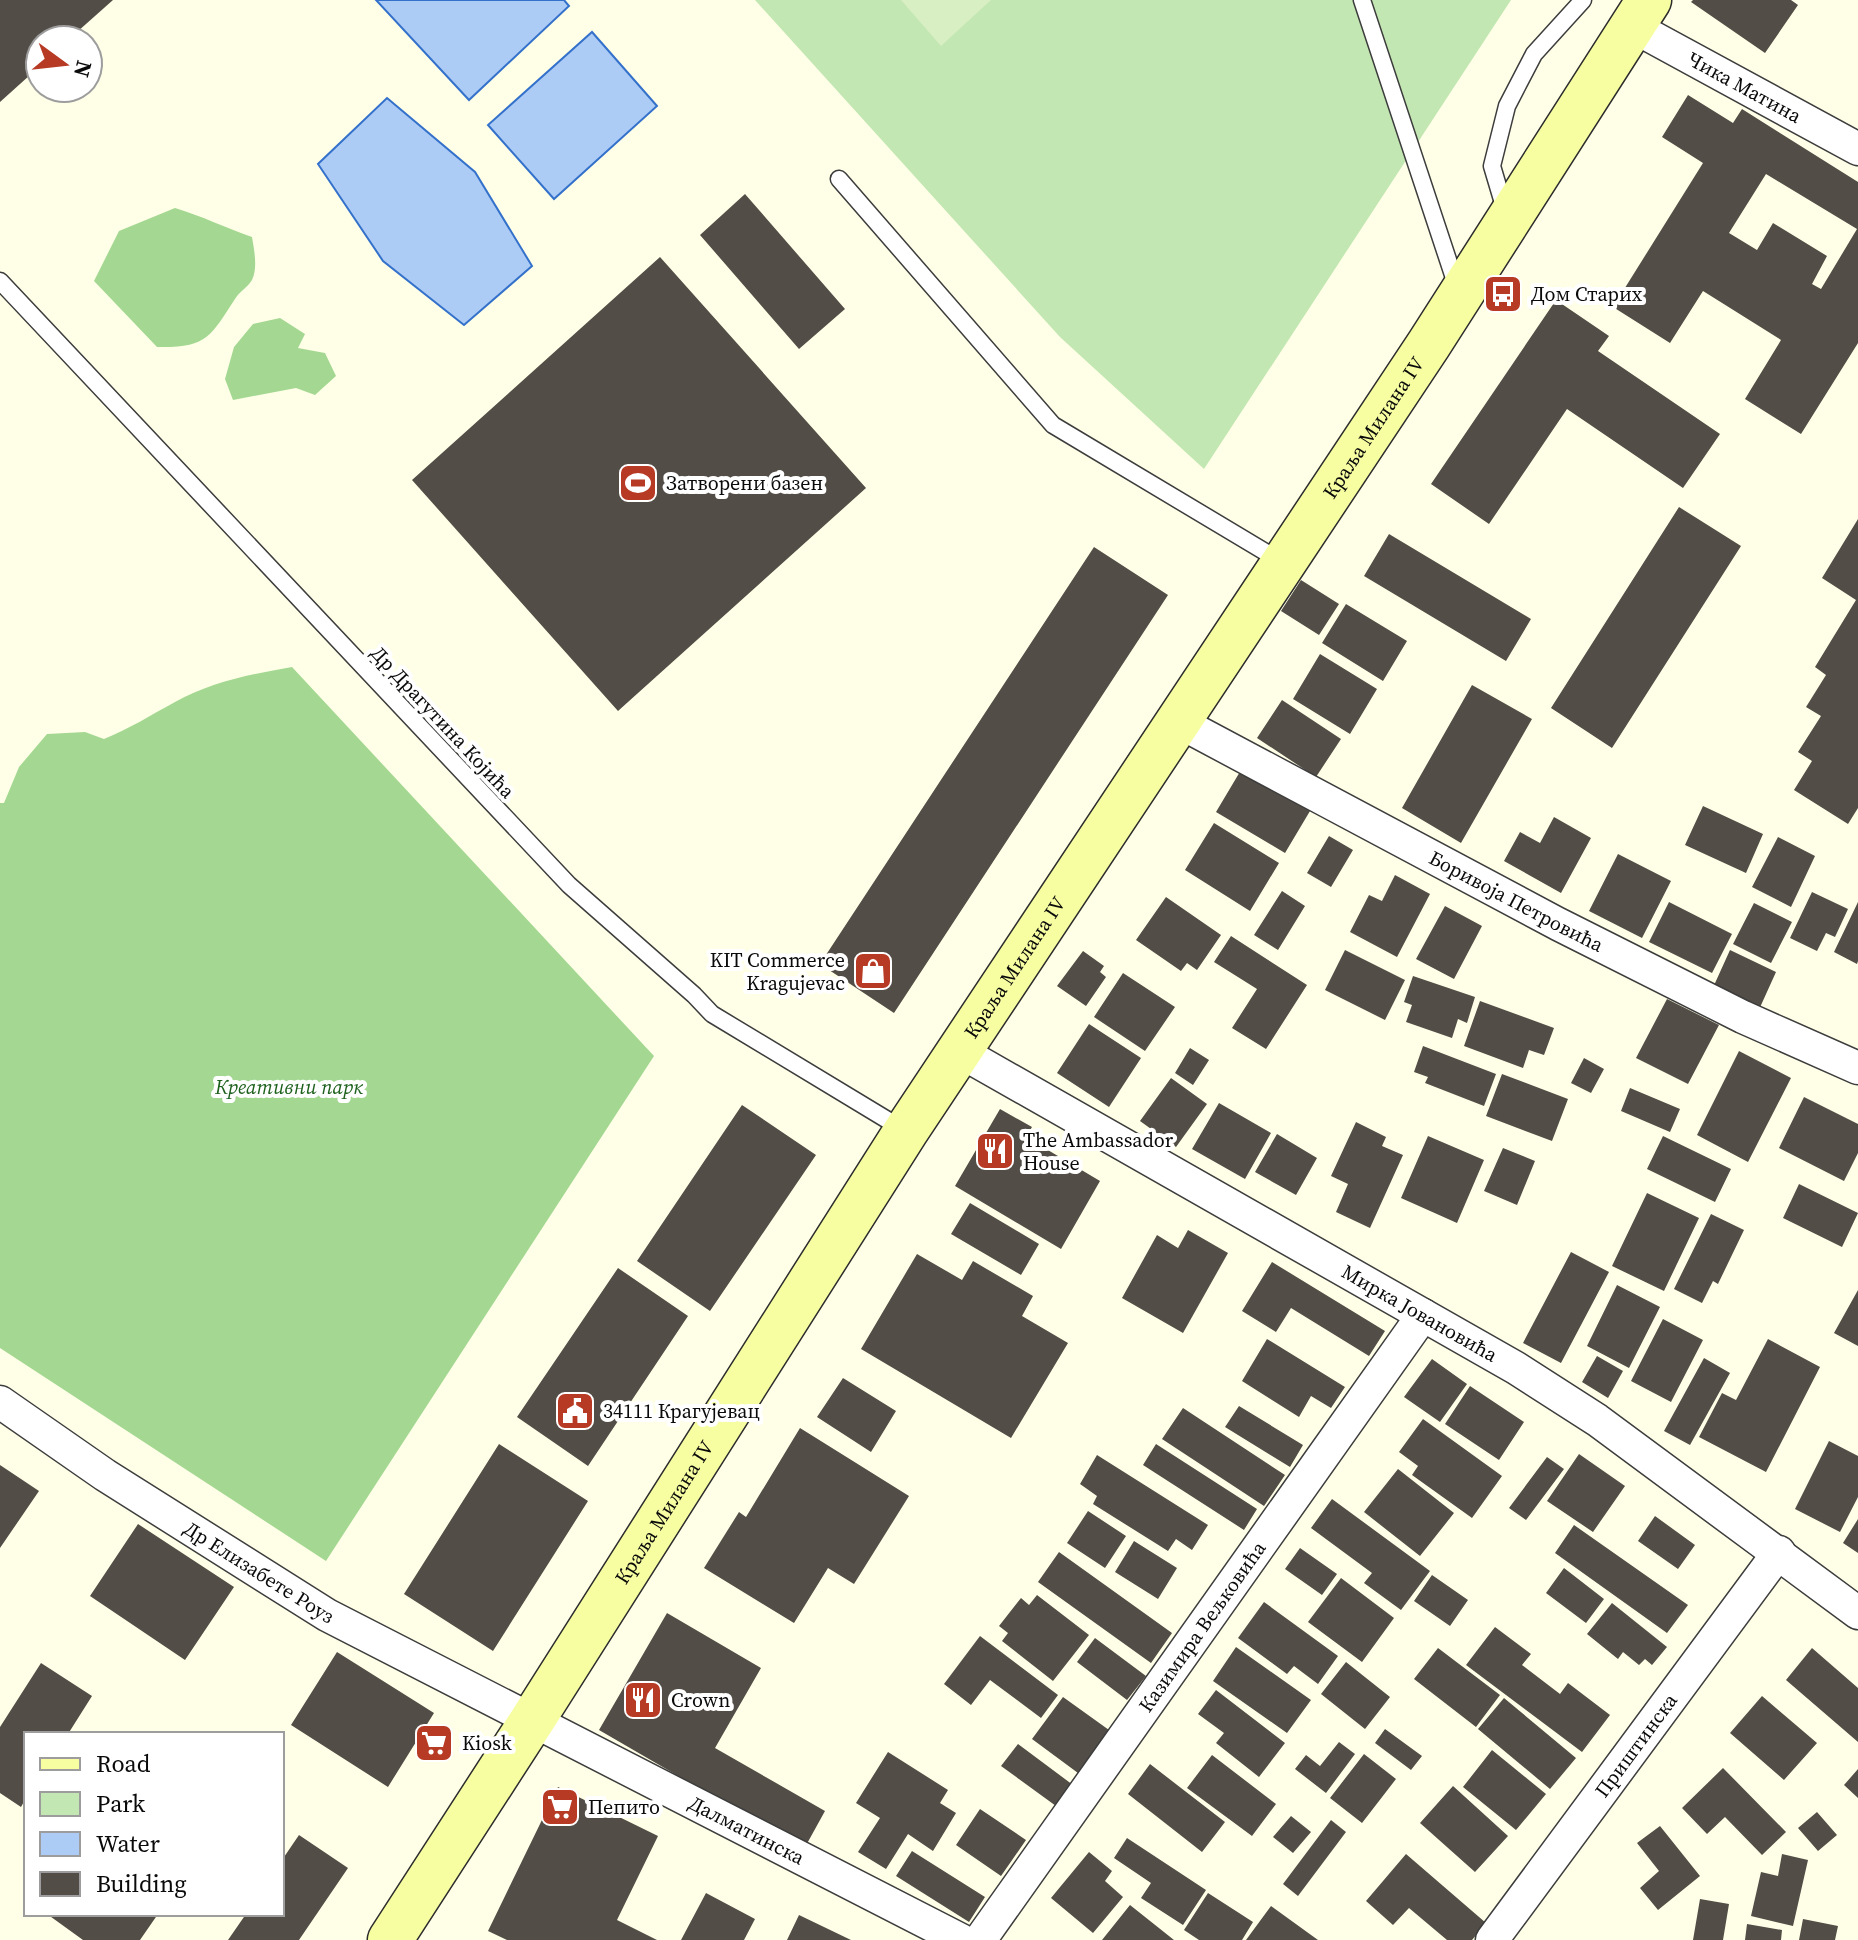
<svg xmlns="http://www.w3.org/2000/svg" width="1858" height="1940" font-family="'Source Serif 4',serif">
	<rect width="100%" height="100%" fill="#ffffe7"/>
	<path fill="#c3e7b2" d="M755,0H1511L1204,469L1060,337Z"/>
	<path fill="#a4d892" d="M175,208C202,216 226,228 252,237C254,249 258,268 252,280C248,287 239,292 235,299C210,337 207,348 157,347L94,281L119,231Z
		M280,318L305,334L298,348L325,353L336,376L315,395L296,388L233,400L225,379L234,347L253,324Z
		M292,667L654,1056L326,1561L0,1348V803H4L19,767L47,734L85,732L104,739C129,729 151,715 175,702C211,682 252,674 292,667Z"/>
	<path fill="#d8efc4" d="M901,0H991L941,46Z"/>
	<path fill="#adccf5" stroke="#3471cb" stroke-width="2" d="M376,0H564L569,6L469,100Z
		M592,32L657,106L554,199L488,125Z
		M387,98L475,172L532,266L464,325L383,261L318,164Z"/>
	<path fill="#524d46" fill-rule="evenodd" d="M0,0H113L68,40H40V66L0,102Z
		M1693,0H1791L1798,5L1765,53L1691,2Z
		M1688,95L1733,123L1742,109L1858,182V343L1801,434L1745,399L1781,340L1703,291L1670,343L1613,307L1703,163L1662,137ZM1766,174L1857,229L1821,289L1812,284L1827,256L1773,223L1757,250L1729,233Z
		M745,194L845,309L799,349L700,235Z
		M660,257L866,488L618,711L412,480Z
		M1556,300L1609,336L1598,351L1720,434L1683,488L1567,409L1489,524L1431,484Z
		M1679,507L1741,546L1612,748L1551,708Z
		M1858,519V808L1848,824L1794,790L1812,761L1798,752L1821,716L1806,707L1826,675L1815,667L1856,600L1822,578Z
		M1389,534L1531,619L1506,661L1364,576Z
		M1094,547L1168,595L894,1013L820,964Z
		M1301,580L1339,604L1319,635L1281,611Z
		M1346,604L1407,641L1383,681L1322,643Z
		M1320,654L1377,689L1350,734L1293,699Z
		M1472,685L1532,719L1461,843L1402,808Z
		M1282,700L1341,739L1316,777L1257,738Z
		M1241,770L1310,811L1285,853L1216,812Z
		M1703,806L1763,834L1746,873L1685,845Z
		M1554,817L1591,838L1561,893L1504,861L1520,832L1540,843Z
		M1214,823L1279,863L1250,911L1185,870Z
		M1329,836L1353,850L1331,887L1307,873Z
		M1778,837L1815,856L1791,907L1752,887Z
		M1618,854L1671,881L1642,938L1589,911Z
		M1395,875L1430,894L1397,957L1350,932L1369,895L1382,901Z
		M1282,891L1305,906L1278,950L1254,935Z
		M1812,892L1848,909L1835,937L1826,933L1817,951L1790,938Z
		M1166,897L1221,935L1197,970L1187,963L1181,971L1136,940Z
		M1669,902L1732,934L1712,973L1649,942Z
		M1858,902V961L1857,964L1834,952Z
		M1754,903L1792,922L1771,963L1733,944Z
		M1445,906L1482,926L1454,979L1416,959Z
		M1231,936L1307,985L1266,1049L1232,1028L1257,989L1214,962Z
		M1345,950L1405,980L1385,1020L1325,990Z
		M1730,950L1776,972L1757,1014L1711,992Z
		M1083,951L1104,966L1100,972L1106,977L1086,1006L1057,986Z
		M1123,973L1175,1007L1145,1051L1094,1017Z
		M1413,976L1475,997L1467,1023L1458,1019L1452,1038L1406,1022L1412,1005L1404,1002Z
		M1667,999L1719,1025L1688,1084L1636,1058Z
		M1480,1001L1554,1028L1544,1055L1529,1050L1523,1068L1464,1046Z
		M1089,1024L1141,1058L1109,1107L1057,1073Z
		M1423,1046L1496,1074L1484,1106L1425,1083L1428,1077L1414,1072Z
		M1190,1048L1209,1060L1193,1085L1175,1073Z
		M1739,1051L1791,1078L1748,1162L1697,1135Z
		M1584,1058L1604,1069L1591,1093L1571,1083Z
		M1502,1074L1568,1099L1552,1141L1486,1116Z
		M1171,1078L1207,1104L1176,1147L1140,1121Z
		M1630,1088L1680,1109L1670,1132L1621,1111Z
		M1804,1097L1858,1124V1153L1844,1181L1779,1148Z
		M1219,1103L1271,1133L1245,1179L1192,1149Z
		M742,1105L816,1155L710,1311L637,1261Z
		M1000,1109L1032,1127L1026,1137L1100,1181L1061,1249L955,1186Z
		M1356,1122L1386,1137L1382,1146L1403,1155L1370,1228L1336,1212L1348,1184L1331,1176Z
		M1277,1134L1317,1158L1296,1195L1255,1172Z
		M1428,1136L1484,1160L1457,1223L1401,1198Z
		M1663,1136L1731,1169L1715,1202L1647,1169Z
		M1503,1148L1535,1161L1517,1205L1484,1191Z
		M1799,1184L1858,1213L1842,1247L1783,1218Z
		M1647,1193L1699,1218L1664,1291L1612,1266Z
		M970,1203L1039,1244L1021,1275L951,1234Z
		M1711,1214L1744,1230L1718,1284L1713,1281L1702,1303L1674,1289Z
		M1188,1230L1228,1253L1183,1333L1122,1298L1157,1235L1178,1248Z
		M1571,1252L1609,1272L1561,1363L1523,1343Z
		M917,1254L962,1280L973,1261L1033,1296L1022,1316L1068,1343L1011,1438L861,1349Z
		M1272,1262L1385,1331L1369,1356L1291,1308L1276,1332L1242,1311Z
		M618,1268L688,1316L588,1466L517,1417Z
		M1617,1285L1660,1307L1629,1368L1587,1346Z
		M1858,1290V1346L1834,1333Z
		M1663,1319L1703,1340L1671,1402L1631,1381Z
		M1267,1339L1345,1387L1331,1408L1311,1396L1299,1417L1242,1381Z
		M1768,1339L1820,1367L1766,1472L1699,1437L1722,1393L1736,1400Z
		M1597,1356L1623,1371L1608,1398L1582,1382Z
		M1704,1358L1730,1373L1690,1445L1664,1431Z
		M1432,1359L1467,1384L1440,1422L1404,1397Z
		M843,1378L896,1411L871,1452L817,1417Z
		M1470,1386L1524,1422L1499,1460L1445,1424Z
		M1239,1406L1303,1445L1290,1467L1225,1427Z
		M1183,1408L1285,1475L1264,1506L1162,1439Z
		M1423,1419L1502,1476L1472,1518L1412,1475L1418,1466L1399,1452Z
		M800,1428L909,1496L854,1584L828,1568L794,1623L704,1568L739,1512L746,1517Z
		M1829,1441L1858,1456V1497L1840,1532L1795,1509Z
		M499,1444L588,1501L493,1651L404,1594Z
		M1156,1444L1257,1509L1244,1530L1143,1465Z
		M1579,1454L1625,1486L1593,1532L1547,1501Z
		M1097,1455L1208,1525L1192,1550L1176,1539L1168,1551L1093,1504L1097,1496L1080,1484Z
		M1547,1457L1564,1469L1526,1520L1509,1508Z
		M0,1465L39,1491L0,1548Z
		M1398,1469L1454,1513L1420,1556L1364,1512Z
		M1332,1499L1430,1571L1401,1610L1364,1583L1372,1573L1311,1528Z
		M1088,1511L1126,1536L1105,1568L1067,1543Z
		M1655,1516L1695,1545L1678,1569L1638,1541Z
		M1858,1519V1553L1843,1543Z
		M138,1524L234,1587L185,1660L90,1596Z
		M1574,1525L1688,1605L1667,1633L1555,1553Z
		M1134,1541L1177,1568L1158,1599L1115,1572Z
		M1300,1548L1337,1574L1322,1595L1285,1569Z
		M1059,1552L1172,1633L1151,1663L1038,1582Z
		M1564,1568L1604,1599L1586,1623L1546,1593Z
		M1432,1575L1468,1600L1450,1626L1414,1601Z
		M1341,1578L1394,1618L1362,1662L1308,1622Z
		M1037,1595L1089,1635L1053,1681L1002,1641L1008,1633L999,1626L1021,1598L1029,1605Z
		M1264,1602L1338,1656L1318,1684L1294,1666L1287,1674L1238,1638Z
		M1612,1603L1667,1647L1652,1665L1645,1659L1639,1665L1623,1652L1618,1659L1587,1634Z
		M667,1613L761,1668L715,1748L825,1811L804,1849L599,1730Z
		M1495,1627L1531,1654L1522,1665L1560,1694L1568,1683L1610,1715L1582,1752L1466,1665Z
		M980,1636L1058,1695L1041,1718L990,1680L971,1705L944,1684Z
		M1095,1638L1146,1676L1127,1700L1077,1662Z
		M1236,1647L1311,1700L1287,1733L1213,1681Z
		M1438,1648L1500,1695L1476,1727L1414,1679Z
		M1812,1648L1858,1688V1742L1786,1680Z
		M337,1652L434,1713L388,1787L291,1725Z
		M1346,1662L1390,1697L1365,1729L1321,1694Z
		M41,1663L92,1696L68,1734H26V1798L21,1807L0,1793V1727Z
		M1216,1690L1285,1743L1259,1777L1216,1743L1224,1733L1198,1714Z
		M1762,1696L1817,1743L1784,1780L1730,1733Z
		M1063,1697L1109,1730L1078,1773L1032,1739Z
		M1504,1698L1576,1758L1550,1789L1478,1729Z
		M1385,1729L1422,1756L1411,1770L1375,1743Z
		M1339,1742L1355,1754L1326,1793L1295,1769L1306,1755L1320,1766Z
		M1018,1744L1073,1785L1056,1806L1001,1766Z
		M1492,1750L1546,1794L1516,1830L1463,1787Z
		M888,1752L948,1790L940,1803L956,1813L933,1851L908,1834L886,1869L858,1852L880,1818L856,1803Z
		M1364,1754L1396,1779L1362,1823L1330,1798Z
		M1212,1755L1276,1804L1252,1836L1187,1788Z
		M1150,1764L1225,1822L1202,1852L1128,1794Z
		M1723,1768L1786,1832L1762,1855L1725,1817L1707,1834L1682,1808Z
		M1858,1769V1798L1844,1785Z
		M1453,1786L1508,1836L1475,1872L1420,1823Z
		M558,1787L658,1836L617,1920L657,1940H507L488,1931Z
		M980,1809L1026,1840L1001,1876L956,1845Z
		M1817,1812L1837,1835L1818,1851L1798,1828Z
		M1291,1816L1311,1832L1293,1853L1273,1837Z
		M1331,1820L1346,1832L1298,1896L1283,1884Z
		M1660,1826L1700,1876L1658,1910L1640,1888L1659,1871L1637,1843Z
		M299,1835L348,1868L299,1940H228L246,1914H282V1860Z
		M1127,1838L1206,1890L1183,1925L1141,1898L1151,1883L1114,1858Z
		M912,1851L985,1897L969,1922L896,1876Z
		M1089,1852L1112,1871L1105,1881L1123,1897L1093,1933L1051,1898Z
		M1406,1854L1486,1923L1472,1940H1447L1409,1908L1393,1925L1366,1901Z
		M1782,1854L1808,1860L1793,1926L1751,1916L1761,1872L1778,1876Z
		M706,1893L755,1919L744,1940H681Z
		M1208,1893L1253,1922L1242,1940H1199L1184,1930Z
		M1700,1899L1729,1904L1723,1940H1693Z
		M1130,1905L1174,1940H1102Z
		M1271,1906L1318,1940H1246Z
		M47,1914H158L140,1940H83Z
		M799,1915L851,1940H787Z
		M1803,1919L1838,1926L1835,1940H1799Z
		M1747,1924L1782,1930L1781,1940H1745Z"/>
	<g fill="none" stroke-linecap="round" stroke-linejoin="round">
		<defs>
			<path id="service" d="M1362,0L1457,287
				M839,179L1053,425L1282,562
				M1506,213L1492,166L1507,106L1534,54L1583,0
				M0,281L569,885L694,995L712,1014L904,1130"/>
			<g id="minor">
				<path id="s1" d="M1632,26L1858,149"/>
				<path id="s2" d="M1179,722L1558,924L1743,1017L1858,1068"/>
				<path id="s3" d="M959,1051L1516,1368L1597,1420L1858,1613"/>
				<path id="s4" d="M0,1402L105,1475L327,1615L961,1940"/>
				<path id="s5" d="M980,1940L1423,1315"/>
				<path id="s6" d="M1492,1940L1779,1552"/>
			</g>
			<g id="secondary">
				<path id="s7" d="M390,1940L533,1719L906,1131L1429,344L1649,0"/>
			</g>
		</defs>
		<use href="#service" stroke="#3d3d3d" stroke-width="19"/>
		<use href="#minor" stroke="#3d3d3d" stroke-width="35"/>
		<use href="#secondary" stroke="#2c2c2c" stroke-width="47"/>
		<use href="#service" stroke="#fff" stroke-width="16"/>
		<use href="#minor" stroke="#fff" stroke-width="32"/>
		<use href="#secondary" stroke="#f7fea2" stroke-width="44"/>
	</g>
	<defs>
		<symbol id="bus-square" viewBox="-11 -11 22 22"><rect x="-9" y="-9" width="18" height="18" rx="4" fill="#b73a24" stroke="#fff"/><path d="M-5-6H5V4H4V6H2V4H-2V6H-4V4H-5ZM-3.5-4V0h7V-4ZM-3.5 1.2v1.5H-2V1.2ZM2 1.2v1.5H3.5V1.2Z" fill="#fff"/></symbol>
		<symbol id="stadium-square" viewBox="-11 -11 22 22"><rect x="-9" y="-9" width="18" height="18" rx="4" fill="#b73a24" stroke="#fff"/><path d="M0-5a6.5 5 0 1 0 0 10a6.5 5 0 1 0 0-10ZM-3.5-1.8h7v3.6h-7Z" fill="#fff"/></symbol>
		<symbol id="shop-square" viewBox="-11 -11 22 22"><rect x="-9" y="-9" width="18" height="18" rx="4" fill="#b73a24" stroke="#fff"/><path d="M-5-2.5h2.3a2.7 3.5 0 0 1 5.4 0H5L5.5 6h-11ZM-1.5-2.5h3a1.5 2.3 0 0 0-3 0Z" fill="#fff"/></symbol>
		<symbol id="restaurant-square" viewBox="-11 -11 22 22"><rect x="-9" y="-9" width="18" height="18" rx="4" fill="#b73a24" stroke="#fff"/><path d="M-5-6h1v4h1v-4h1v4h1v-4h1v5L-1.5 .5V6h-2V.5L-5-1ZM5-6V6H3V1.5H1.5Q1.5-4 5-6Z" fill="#fff"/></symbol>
		<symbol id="civic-square" viewBox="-11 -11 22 22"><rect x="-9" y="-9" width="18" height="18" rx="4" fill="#b73a24" stroke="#fff"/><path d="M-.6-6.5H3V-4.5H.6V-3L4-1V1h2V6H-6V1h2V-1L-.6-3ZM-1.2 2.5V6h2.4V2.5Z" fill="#fff"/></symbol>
		<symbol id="supermarket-square" viewBox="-11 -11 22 22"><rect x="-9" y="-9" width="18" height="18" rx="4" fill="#b73a24" stroke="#fff"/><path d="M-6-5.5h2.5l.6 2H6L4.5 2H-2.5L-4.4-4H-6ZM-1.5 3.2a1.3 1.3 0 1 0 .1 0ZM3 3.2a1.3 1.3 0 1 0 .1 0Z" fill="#fff"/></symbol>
	</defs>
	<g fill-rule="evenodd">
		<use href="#bus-square" x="1481" y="272" width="44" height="44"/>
		<use href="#stadium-square" x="616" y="461" width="44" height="44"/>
		<use href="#shop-square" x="851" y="949" width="44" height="44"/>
		<use href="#restaurant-square" x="973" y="1129" width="44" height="44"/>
		<use href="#civic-square" x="553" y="1389" width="44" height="44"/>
		<use href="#restaurant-square" x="621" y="1678" width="44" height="44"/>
		<use href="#supermarket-square" x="412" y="1721" width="44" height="44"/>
		<use href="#supermarket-square" x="538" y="1785" width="44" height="44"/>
	</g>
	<g text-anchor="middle" stroke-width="8" stroke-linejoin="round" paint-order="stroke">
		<g font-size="20" fill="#0a0a0a" stroke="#fff">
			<text dy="7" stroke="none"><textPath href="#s1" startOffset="128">Чика Матина</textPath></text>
			<text dy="7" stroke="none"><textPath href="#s7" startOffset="1804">Краља Милана IV</textPath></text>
			<text transform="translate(443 722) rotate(47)" y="7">Др Драгутина Којића</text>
			<text dy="7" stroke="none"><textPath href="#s2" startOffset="382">Боривоја Петровића</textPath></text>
			<text dy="7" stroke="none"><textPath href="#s7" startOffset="1156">Краља Милана IV</textPath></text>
			<text dy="7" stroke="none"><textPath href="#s3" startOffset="530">Мирка Јовановића</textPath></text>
			<text dy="7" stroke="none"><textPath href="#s7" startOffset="508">Краља Милана IV</textPath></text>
			<text dy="7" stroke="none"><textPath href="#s4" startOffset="310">Др Елизабете Роуз</textPath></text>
			<text dy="7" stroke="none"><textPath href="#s5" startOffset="384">Казимира Вељковића</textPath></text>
			<text dy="7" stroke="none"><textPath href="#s6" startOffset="242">Приштинска</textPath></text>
			<text dy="7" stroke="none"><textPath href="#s4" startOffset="862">Далматинска</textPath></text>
		</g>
		<g font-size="20" fill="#0a0a0a" stroke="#fff" text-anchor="start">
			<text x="1531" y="301">Дом Старих</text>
			<text x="666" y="490">Затворени базен</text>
			<text x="845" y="967" text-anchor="end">KIT Commerce<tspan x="845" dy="23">Kragujevac</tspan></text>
			<text x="1023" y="1147">The Ambassador<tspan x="1023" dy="23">House</tspan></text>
			<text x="603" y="1418">34111 Крагујевац</text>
			<text x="671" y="1707">Crown</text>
			<text x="462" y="1750">Kiosk</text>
			<text x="588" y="1814">Пепито</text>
		</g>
		<g font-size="20" font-style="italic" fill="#1d601c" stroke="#fff">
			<text x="289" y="1094">Креативни парк</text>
		</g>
	</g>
	<rect x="24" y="1732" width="260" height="184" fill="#ffffff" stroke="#9d9d9d" stroke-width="2"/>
	<rect x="40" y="1758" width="40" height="12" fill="#f7fea2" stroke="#9d9d9d" stroke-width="2"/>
	<text x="96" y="1772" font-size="24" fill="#0a0a0a">Road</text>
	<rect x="40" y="1792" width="40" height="24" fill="#c3e7b2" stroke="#9d9d9d" stroke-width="2"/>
	<text x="96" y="1812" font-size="24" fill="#0a0a0a">Park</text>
	<rect x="40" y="1832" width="40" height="24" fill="#adccf5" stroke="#9d9d9d" stroke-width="2"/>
	<text x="96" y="1852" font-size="24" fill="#0a0a0a">Water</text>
	<rect x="40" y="1872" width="40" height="24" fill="#524d46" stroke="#9d9d9d" stroke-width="2"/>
	<text x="96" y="1892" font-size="24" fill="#0a0a0a">Building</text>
	<g transform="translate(64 64) rotate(105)"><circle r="38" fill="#ffffff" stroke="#9d9d9d" stroke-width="2"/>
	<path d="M0-6L14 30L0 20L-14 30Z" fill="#b73a24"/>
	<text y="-12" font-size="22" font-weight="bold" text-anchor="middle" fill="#0a0a0a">N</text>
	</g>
</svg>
